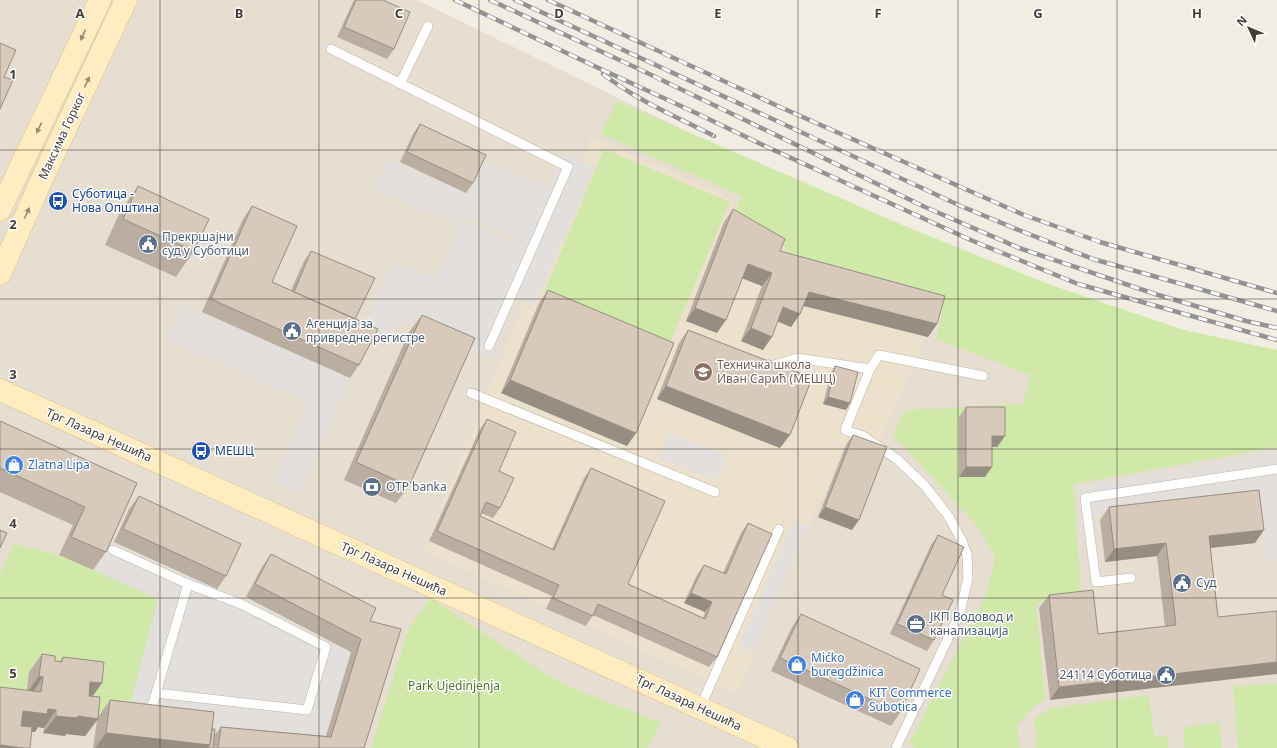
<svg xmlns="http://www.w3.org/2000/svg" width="1277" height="748" font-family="'Noto Sans',sans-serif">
	<rect width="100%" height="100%" fill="#f2ede3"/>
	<path fill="#e6ded0" d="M0,0H417L949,259L1277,365V748H0Z"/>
	<path fill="#ece1cc" d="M591,136L734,200L728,219L778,260L939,306L876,451L847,439L737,694L424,551Z"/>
	<path fill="#d0e9a9" d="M617,101L900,224L1051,285L1184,330L1277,350V447L1074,484L1081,597L1036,603L1045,699L1029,711L1017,726L1020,748H919L909,744L987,593L995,557L978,527L893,435L905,410L1023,404L1030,375L936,339L942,315V303L785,256L786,248L734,214L741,196L601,134Z
		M604,149L730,202L668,347L543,295Z
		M14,544L59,555L158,599L126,721L97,718L29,672L26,694L0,706V574Z
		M431,598L544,673L570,687L661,723L647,748H371L409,628Z
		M1277,683V748H1238L1233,687Z
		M1149,695L1154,736H1167L1168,748H1037L1034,719L1052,708Z
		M1219,722L1222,748H1185L1183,727Z"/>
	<path fill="#e2dfdc" d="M563,154L595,168L535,305L517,297L490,358L401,319L392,339L364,328L393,261L436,279L461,221L510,242L513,237L459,214L454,223L374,189L387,159L467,193L482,159L548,187Z
		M183,304L350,378L300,493L273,481L308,403L167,339Z
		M668,433L727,455L717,481L658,459Z
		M1277,452V561H1265L1254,489L1080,519L1077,488Z
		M793,519L808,526L754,652L739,646Z
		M107,541L114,542L217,589L246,597L351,652L322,748L233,742L126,721L158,599L93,570Z"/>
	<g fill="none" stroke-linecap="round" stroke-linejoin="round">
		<defs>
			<path id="lane" d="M331,49L568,167L489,346
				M400,84L428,26
				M766,364L771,366L797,358L870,369L879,355L983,376
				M870,369L845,430L863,436L897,459L925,486L949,517L962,541L967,554L968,578L960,613L896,748
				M471,393L715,492
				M113,550L188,584L241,604L326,647L307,710L156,693L149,717
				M1131,578L1096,582L1085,498L1277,469
				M156,693L188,584
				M700,708L779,529"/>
			<path id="secondary" d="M0,210L100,0
				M0,274L42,179L126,0
				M0,390L788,748"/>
		</defs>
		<use href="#lane" stroke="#beb4a5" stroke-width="10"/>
		<use href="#secondary" stroke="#d8c192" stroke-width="23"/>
		<use href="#lane" stroke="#fff" stroke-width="9"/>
		<use href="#secondary" stroke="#ffecc0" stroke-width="22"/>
		<defs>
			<path id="rail" d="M455,0L592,65L696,113L767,147L973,241L1078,284L1277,340
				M490,0L641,70L925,207L1019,248L1155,294L1246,321L1277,328
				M515,0L963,207L1021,231L1093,259L1277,311
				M548,0L780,107L1024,215L1100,242L1277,293
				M603,74C636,100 677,117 714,136"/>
		</defs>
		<use href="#rail" stroke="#939393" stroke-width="4.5"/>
		<use href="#rail" stroke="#fff" stroke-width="3" stroke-dasharray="9" stroke-linecap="butt"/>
	</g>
	<path fill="#b9aea1" d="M354,0H383L394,49L387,59L337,37Z
		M420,124L473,183L466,193L400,162L413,134Z
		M138,186L194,251L176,277L105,245L120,212Z
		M252,206L272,282L291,290L304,261L311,251L359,365L350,378L202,312L243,219Z
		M733,209L780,251L937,324L928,337L804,306L791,327L778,321L763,350L741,341L762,286L742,278L717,333L686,321L724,222Z
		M548,290L627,446L501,393L539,303Z
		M422,315L409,486L396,503L344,480L409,332Z
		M688,330L780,448L657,399L679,343Z
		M835,366L850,403L846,410L823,404L831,373Z
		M966,407L1005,436L997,447H992L985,477H959V417Z
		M487,419L499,471L500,508L493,518L481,513L480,516L552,549L584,478L591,468L628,584L703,618L705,612L684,603L697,575L704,565L723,573L741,533L748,523L717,657L709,667L593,615L586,626L546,609L552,596L429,541L480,429Z
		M0,421L137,483L106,552L93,570L59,555L73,525L0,492Z
		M853,435L852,530L818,517L846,445Z
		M139,496L226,576L217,589L114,542L129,509Z
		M1109,507L1255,543L1210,548L1218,617L1050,700L1039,608L1049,595L1098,634L1165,627L1157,556L1105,562L1100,520Z
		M938,535L942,595L934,640L927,651L890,634L931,545Z
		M271,554L370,621L364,748H93L97,720L85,736L66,734L65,736L43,733L44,728L38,727L35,732H32L27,690L29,672L42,654L55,661L59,662L63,657L102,683L93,696L98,717L110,700L212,729L214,736L221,727L326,736L351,652L246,597L262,567Z
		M801,614L900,713L891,726L771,671L792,627Z"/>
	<path fill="#968d83" d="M748,264L772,273L762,286L739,277Z
		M809,292L937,324L928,337L800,305Z
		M783,307L800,314L791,327L774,320Z
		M695,308L726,320L717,333L686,321Z
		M751,328L772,337L763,350L741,341Z
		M510,380L636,433L627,446L501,393Z
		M666,386L790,435L780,448L657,399Z
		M828,397L850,403L846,410L823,404Z
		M992,436H1005L997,447L985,446Z
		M966,467H992L985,477H959Z
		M825,507L859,520L852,530L818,517Z
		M1264,530L1255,543L1200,549L1209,536Z
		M1166,543L1157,556L1105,562L1114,549Z
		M691,593L712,602L705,612L684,603Z
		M1277,662V674L1050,700L1059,687Z
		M39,676L43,677L31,695L26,694Z
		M90,682L102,683L89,701L78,700Z
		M48,709L56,710L44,728L38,727L35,732L11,729L23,711Z
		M56,716H78L98,719L85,736L66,734L65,736L43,733Z
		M106,733L210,745L208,748H95Z
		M0,745L24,748H0Z"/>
	<path fill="#d7cabb" stroke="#968d83" d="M356,0H383L410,12L394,49L344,27Z
		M0,43L16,50L4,77L13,80L0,109Z
		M420,124L486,155L473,183L407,152Z
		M138,186L209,219L194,251L123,219Z
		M252,206L297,226L272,282L378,329L359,365L211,299Z
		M733,209L785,239L780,251L945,296L937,324L809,292L800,314L783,307L772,337L751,328L772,273L748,264L726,320L695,308Z
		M311,251L375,278L355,319L294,292Z
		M548,290L674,343L636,433L510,380Z
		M422,315L475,338L409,486L356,462Z
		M688,330L812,378L790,435L666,386Z
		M835,366L858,372L850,403L828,397Z
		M966,407H1005V436H992V467H966Z
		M487,419L516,432L499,471L514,478L500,508L486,502L480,516L554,550L591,468L665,501L628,584L705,619L712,602L691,593L704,565L726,574L748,523L772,534L717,657L598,604L593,616L553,598L559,585L437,531Z
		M0,421L137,483L106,552L71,537L85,507L0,468Z
		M853,435L887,447L859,520L825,507Z
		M1259,490L1264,530L1209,536L1218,617L1277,611V662L1059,687L1049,595L1093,590L1098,634L1176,625L1166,543L1114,549L1109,507Z
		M139,496L241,544L226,576L123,529Z
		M0,530L7,533L0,548Z
		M938,535L964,547L942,595L953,600L934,640L897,624Z
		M271,554L376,608L370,621L401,629L364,748H218L221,727L331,737L361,639L255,584Z
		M801,614L920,669L900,713L780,658Z
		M42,654L55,656V661L62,662L63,657L104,662L102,683L90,682L89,696L100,697L98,719L78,716L77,718L56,716V710L48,709L47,714L23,711L21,726L32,727L30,748H24L0,745V687L41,692L43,677L39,676Z
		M110,700L214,712L210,745L106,733Z
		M212,729H215L213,748H208L210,745Z"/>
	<defs><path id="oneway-solid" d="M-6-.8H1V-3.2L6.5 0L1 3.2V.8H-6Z"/></defs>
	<g fill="#988b72">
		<use href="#oneway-solid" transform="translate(83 35) rotate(115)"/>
		<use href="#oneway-solid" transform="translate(87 82) rotate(-65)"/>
		<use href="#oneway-solid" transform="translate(39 128) rotate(116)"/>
		<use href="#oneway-solid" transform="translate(27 213) rotate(-66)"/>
	</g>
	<path fill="none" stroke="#443c33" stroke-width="1" stroke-opacity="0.55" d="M160,0V748M319,0V748M479,0V748M638,0V748M798,0V748M958,0V748M1117,0V748M0,150H1277M0,299H1277M0,449H1277M0,598H1277"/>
	<defs>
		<symbol id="bus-disc" viewBox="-11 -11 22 22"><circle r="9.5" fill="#1a4fb4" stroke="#fff"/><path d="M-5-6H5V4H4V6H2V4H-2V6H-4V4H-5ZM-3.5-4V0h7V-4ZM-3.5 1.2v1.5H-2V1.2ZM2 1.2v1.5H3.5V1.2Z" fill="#fff"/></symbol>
		<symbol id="civic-disc" viewBox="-11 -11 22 22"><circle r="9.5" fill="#5c6f8a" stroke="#fff"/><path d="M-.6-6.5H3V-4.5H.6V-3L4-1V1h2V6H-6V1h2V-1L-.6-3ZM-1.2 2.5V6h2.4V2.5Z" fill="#fff"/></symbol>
		<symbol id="school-disc" viewBox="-11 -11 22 22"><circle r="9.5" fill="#8d6e63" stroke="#fff"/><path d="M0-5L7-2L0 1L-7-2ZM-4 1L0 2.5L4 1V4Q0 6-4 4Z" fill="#fff"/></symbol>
		<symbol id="shop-disc" viewBox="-11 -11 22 22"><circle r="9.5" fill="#3f7fe0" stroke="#fff"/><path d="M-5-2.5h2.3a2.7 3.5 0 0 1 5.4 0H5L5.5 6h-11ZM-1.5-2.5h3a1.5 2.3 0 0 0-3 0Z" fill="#fff"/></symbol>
		<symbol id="bank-disc" viewBox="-11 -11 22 22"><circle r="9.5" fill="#5c6f8a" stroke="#fff"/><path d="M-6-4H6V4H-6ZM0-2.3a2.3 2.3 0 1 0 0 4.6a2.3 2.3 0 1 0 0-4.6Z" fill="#fff"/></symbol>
		<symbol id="office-disc" viewBox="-11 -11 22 22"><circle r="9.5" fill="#5c6f8a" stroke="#fff"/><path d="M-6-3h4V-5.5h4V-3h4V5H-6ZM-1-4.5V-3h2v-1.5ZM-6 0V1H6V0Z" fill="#fff"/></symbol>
	</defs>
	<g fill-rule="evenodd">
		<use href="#bus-disc" x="47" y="190" width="22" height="22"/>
		<use href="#civic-disc" x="137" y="233" width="22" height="22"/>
		<use href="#civic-disc" x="281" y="320" width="22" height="22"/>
		<use href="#school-disc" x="692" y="361" width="22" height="22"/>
		<use href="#bus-disc" x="190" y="440" width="22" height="22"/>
		<use href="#shop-disc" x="3" y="454" width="22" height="22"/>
		<use href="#bank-disc" x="361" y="476" width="22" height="22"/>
		<use href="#civic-disc" x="1171" y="572" width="22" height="22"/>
		<use href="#office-disc" x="905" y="613" width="22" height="22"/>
		<use href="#shop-disc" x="786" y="654" width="22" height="22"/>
		<use href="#civic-disc" x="1155" y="664" width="22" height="22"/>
		<use href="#shop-disc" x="844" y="689" width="22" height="22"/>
	</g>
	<g text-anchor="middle" stroke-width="3" stroke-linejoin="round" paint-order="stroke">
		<g font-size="12" fill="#443c33" stroke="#fff">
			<text transform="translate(62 136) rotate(-65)" y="4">Максима Горког</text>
			<text transform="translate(99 435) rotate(24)" y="4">Трг Лазара Нешића</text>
			<text transform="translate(394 569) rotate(24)" y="4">Трг Лазара Нешића</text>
			<text transform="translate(689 703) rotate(25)" y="4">Трг Лазара Нешића</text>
		</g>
		<g font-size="12" fill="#164399" stroke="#fff" text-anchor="start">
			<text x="72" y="198">Суботица -<tspan x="72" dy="14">Нова Општина</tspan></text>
			<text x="215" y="455">МЕШЦ</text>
		</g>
		<g font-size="12" fill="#4e5e75" stroke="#fff" text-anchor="start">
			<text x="162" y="241">Прекршајни<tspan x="162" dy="14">суд у Суботици</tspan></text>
			<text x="306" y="328">Агенција за<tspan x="306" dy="14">привредне регистре</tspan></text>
			<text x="386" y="491">OTP banka</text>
			<text x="1196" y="587">Суд</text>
			<text x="930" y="621">ЈКП Водовод и<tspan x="930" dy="14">канализација</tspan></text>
			<text x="1152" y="679" text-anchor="end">24114 Суботица</text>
		</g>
		<g font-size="12" fill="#785e54" stroke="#fff" text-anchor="start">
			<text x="717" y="369">Техничка школа<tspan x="717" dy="14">Иван Сарић (МЕШЦ)</tspan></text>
		</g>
		<g font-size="12" fill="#366cbe" stroke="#fff" text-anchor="start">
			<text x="28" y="469">Zlatna Lipa</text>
			<text x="811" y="662">Mićko<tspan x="811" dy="14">buregdžinica</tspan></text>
			<text x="869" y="697">KIT Commerce<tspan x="869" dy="14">Subotica</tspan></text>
		</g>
		<g font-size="12" fill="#497824" stroke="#fff">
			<text x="454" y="690">Park Ujedinjenja</text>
		</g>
	</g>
	<g font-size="13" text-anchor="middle" font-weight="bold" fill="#443c33" stroke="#fff" stroke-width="3" stroke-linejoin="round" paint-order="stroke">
		<text x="80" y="18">A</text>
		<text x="239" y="18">B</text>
		<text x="399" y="18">C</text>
		<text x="559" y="18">D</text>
		<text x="718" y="18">E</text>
		<text x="878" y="18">F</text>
		<text x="1038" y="18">G</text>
		<text x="1197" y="18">H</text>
		<text x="13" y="79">1</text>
		<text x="13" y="229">2</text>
		<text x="13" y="379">3</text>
		<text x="13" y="528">4</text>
		<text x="13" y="678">5</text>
	</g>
	<g transform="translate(1249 28) rotate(314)" stroke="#ffffff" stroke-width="3" paint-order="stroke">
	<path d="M0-3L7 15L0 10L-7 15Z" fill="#443c33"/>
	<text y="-6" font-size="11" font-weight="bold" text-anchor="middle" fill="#443c33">N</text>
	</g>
</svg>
